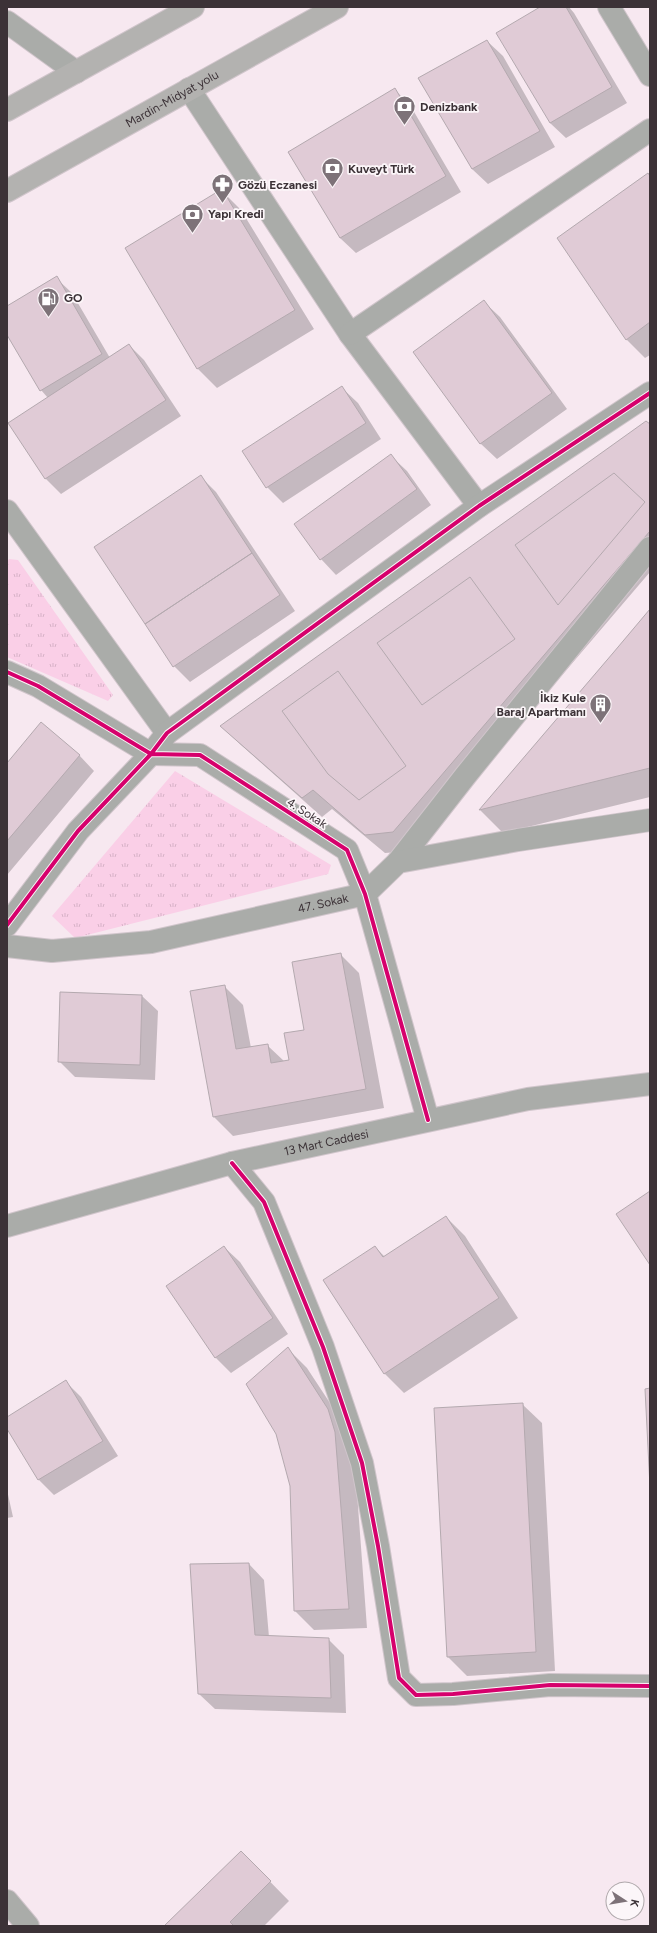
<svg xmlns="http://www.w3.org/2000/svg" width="657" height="1933" font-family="Figtree,sans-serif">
	<defs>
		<pattern id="grass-tufts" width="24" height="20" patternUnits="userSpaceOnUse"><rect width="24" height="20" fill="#facfe7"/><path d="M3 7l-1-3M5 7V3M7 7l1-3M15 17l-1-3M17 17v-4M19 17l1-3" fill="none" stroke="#d7b2c7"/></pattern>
	</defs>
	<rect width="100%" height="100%" fill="#f7e8f0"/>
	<path fill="url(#grass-tufts)" d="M9,559L18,560L113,695L108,701L7,657V562Z
		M175,771L331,865L328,874L75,938L52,916Z"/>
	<path fill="#0003" d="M542,7H569L574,13L627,103L566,138L550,123Z
		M487,41L503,56L555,147L488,184L472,169L420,78Z
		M395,90L410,105L461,192L356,253L340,238L289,152Z
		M650,176V355L645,358L626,339Z
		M222,191L241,210L314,329L217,388L198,369L126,249Z
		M56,278L72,293L110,358L129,345L144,360L181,416L61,494L45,478L48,398L41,390L7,333V307Z
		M484,302L500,317L567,409L497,459L481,444L415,352Z
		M342,388L358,403L381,439L283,503L267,487L243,451Z
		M650,426V572L412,851L385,853L332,809L322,817L241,745L222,727Z
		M391,456L407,471L431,505L336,575L321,559Z
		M201,477L216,492L295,611L190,682L174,666Z
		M650,611V797L503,833L480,810Z
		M79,755L94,771L7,875V764Z
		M340,954L359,973L384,1108L233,1136L214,1117L224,986L243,1005L251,1048L267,1045L285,1062L290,1061L306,1031Z
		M61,993L142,996L158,1011L155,1080L75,1077L59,1061Z
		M446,1217L465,1236L518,1318L404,1393L385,1374L324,1281L375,1247L385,1257Z
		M224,1247L240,1262L288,1334L231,1373L216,1358Z
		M288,1349L307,1368L347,1429L354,1452L367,1628L314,1630L295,1611Z
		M66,1382L81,1397L118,1456L54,1495L39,1480L7,1427V1418Z
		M522,1404L542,1423L555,1671L467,1676L448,1657Z
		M7,1490L13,1517L7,1518Z
		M249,1564L264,1580L269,1637L328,1639L344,1655L346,1713L215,1709L199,1694Z
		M241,1852L289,1901L264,1926H165Z"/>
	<path fill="#e0cbd6" stroke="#b4a9af" d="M540,7H566L612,87L550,123L496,33Z
		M487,40L540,131L472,169L418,78Z
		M395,88L446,176L340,238L288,152Z
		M648,173L650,176V322L626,340L557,238Z
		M222,189L295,310L197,369L125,248Z
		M57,276L102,354L40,391L7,335V306Z
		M484,300L552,393L480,444L413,352Z
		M129,344L166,400L45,479L8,423Z
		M342,386L366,423L266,488L242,451Z
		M646,421L650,424V531L393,832L365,835L313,790L302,798L220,726Z
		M391,454L417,489L320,560L294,524Z
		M614,473L645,502L558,605L515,545Z
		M201,475L252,553L145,624L94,547Z
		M252,553L280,595L173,667L145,624Z
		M470,577L515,639L422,705L377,643Z
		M650,609V768L479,810L613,653Z
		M338,671L406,766L359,800L328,774L282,711Z
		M41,722L80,755L7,841V763Z
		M341,953L366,1089L213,1117L190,991L225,985L236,1049L268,1044L271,1063L289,1060L284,1033L304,1030L292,962Z
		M60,992L142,995L140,1065L58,1062Z
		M650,1191V1265L616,1214Z
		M446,1216L499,1298L384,1374L323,1280L375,1246L383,1257Z
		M224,1246L273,1318L215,1358L166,1286Z
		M288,1347L328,1409L335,1432L349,1609L294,1611L290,1486L276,1434L246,1384Z
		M66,1380L103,1441L38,1480L7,1429V1417Z
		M650,1388V1487L645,1389Z
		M523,1403L536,1652L447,1657L434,1408Z
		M249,1563L255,1635L329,1638L331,1698L198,1694L190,1564Z
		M241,1851L271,1881L230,1922L234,1926H164Z"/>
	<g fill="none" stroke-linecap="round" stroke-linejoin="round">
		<defs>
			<g id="minor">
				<path d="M609,7L650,75"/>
				<path d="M7,22L76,72"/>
				<path d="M189,89L350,334L479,506"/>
				<path d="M350,334L650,130"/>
				<path d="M7,511L167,733"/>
				<path d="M7,672L38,686L151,754L200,755L347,850L365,894L428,1120"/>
				<path d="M398,862L466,775L650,548"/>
				<path d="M7,925L78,831L151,754L167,733L479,506L650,393"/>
				<path id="s1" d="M7,946L52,951L151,942L365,894L398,862L518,840L650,820"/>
				<path d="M232,1163L264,1202L323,1347L362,1463L378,1546L399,1678L416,1695L453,1694L550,1685L650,1686"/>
				<path id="s2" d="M7,1226L232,1163L528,1099L650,1084"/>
				<path d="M7,1901L28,1926"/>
			</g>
			<g id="highway">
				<path d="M7,110L193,7"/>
				<path id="s3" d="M7,191L337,7"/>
			</g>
		</defs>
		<use href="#minor" stroke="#d0c5cb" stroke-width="24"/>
		<use href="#highway" stroke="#d0c5cb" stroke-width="24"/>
		<use href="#minor" stroke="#aaaca9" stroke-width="22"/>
		<use href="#highway" stroke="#b3b2b0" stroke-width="22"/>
		<defs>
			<path id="cycleway" d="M7,672L38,686L151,754L200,755L347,850L365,894L428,1120
				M7,925L78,831L151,754L167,733L479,506L650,393
				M232,1163L264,1202L323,1347L362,1463L378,1546L399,1678L416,1695L453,1694L550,1685L650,1686"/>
		</defs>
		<use href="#cycleway" stroke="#fcf6f9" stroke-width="6"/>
		<use href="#cycleway" stroke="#d6006c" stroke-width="4"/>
	</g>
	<defs>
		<symbol id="bank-pin" viewBox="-11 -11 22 30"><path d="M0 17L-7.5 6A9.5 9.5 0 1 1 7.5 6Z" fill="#7d7278" stroke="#fcf6f9"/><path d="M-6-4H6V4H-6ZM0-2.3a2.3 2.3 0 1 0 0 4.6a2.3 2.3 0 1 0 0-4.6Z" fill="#fff"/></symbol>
		<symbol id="pharmacy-pin" viewBox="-11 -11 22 30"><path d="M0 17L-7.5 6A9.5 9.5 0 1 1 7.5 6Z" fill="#7d7278" stroke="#fcf6f9"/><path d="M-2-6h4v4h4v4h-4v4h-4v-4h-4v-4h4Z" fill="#fff"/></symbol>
		<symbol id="fuel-pin" viewBox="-11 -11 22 30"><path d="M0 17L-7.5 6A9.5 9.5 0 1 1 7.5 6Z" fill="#7d7278" stroke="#fcf6f9"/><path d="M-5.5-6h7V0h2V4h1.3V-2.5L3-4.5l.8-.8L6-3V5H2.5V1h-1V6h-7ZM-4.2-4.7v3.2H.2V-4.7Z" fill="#fff"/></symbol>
		<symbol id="building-pin" viewBox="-11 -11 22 30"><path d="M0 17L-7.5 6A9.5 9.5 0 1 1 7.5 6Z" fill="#7d7278" stroke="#fcf6f9"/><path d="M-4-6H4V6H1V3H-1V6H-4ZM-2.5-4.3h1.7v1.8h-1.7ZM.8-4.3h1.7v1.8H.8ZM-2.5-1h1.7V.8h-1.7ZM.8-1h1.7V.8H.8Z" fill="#fff"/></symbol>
	</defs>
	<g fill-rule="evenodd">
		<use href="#bank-pin" x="392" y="94" width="25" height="34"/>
		<use href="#bank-pin" x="320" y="156" width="25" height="34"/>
		<use href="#pharmacy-pin" x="210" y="172" width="25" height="34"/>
		<use href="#bank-pin" x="180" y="202" width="25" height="34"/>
		<use href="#fuel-pin" x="36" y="286" width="25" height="34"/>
		<use href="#building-pin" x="588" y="692" width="25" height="34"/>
	</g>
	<g text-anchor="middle" stroke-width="3.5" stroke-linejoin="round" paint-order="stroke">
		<g font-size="12" fill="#3c3237" stroke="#fcf6f9">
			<text dy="4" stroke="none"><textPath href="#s3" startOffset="189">Mardin-Midyat yolu</textPath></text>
			<text transform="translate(307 813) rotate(33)" y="4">4. Sokak</text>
			<text dy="4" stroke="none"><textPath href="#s1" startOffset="321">47. Sokak</textPath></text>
			<text dy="4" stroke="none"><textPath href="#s2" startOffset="330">13 Mart Caddesi</textPath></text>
		</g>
		<g font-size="12" font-weight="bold" fill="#3c3237" stroke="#fcf6f9" text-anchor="start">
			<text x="420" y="111">Denizbank</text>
			<text x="348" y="173">Kuveyt Türk</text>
			<text x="238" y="189">Gözü Eczanesi</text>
			<text x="208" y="218">Yapı Kredi</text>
			<text x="64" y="302">GO</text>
			<text x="586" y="702" text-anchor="end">İkiz Kule<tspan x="586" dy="14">Baraj Apartmanı</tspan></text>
		</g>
	</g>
	<rect width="657" height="1933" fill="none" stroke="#3c3237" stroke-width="16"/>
	<g transform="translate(625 1901) rotate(102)"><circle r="19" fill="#fcf6f9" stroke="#afa8ab"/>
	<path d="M0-3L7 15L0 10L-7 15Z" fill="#7d7278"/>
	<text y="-6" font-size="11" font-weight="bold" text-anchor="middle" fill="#3c3237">K</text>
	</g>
</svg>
